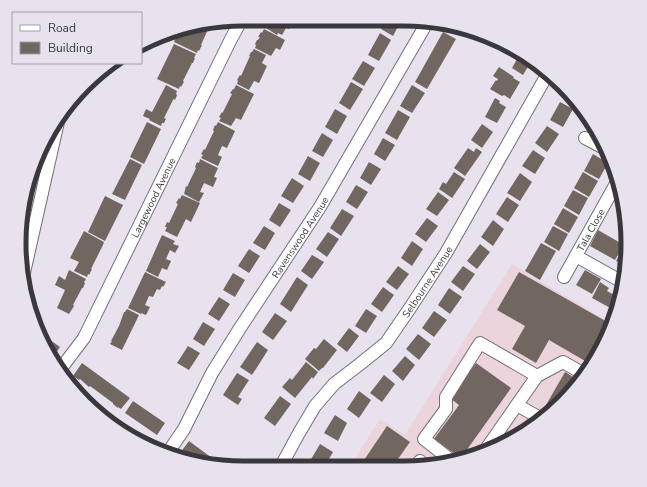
<svg xmlns="http://www.w3.org/2000/svg" width="647" height="487" font-family="'Nunito Sans',sans-serif">
	<rect width="100%" height="100%" fill="#e8e2ee"/>
	<path fill="#ecd4dd" d="M512,264L609,322L590,368L528,430L489,451L433,466H350L380,419L405,435Z"/>
	<path fill="#726760" d="M271,19H287L286,21L292,25L289,29L286,28L282,35L278,33L277,35L266,28L267,25H266L269,20H270Z
		M387,19H402L393,36L381,29Z
		M213,23L211,26L210,25L201,45H202L199,51L198,50L197,53L174,42L178,33L183,35L187,26L193,29L195,25Z
		M448,24L462,27H463L458,35L446,28Z
		M264,29L285,40L280,50L276,48L271,56L255,48L256,45L255,44L257,40H258L260,37H258L261,32L262,33Z
		M443,32L456,39L427,89L415,82Z
		M380,33L391,40L379,61L368,55Z
		M174,44L196,54L194,58H195L193,63H192L183,81L184,82L181,87L180,86L179,89L157,79Z
		M254,49L266,55L262,63L267,66L259,83L254,81L249,90L237,84L238,81L237,80L240,75L241,76L250,56H249L251,52H252Z
		M515,51L528,57L532,60L523,75L512,68L517,59L511,56Z
		M363,61L375,68L364,86L352,79Z
		M499,67L514,77L513,78L520,82L510,99L504,95L502,96L490,89L496,80L497,81L498,79L493,76Z
		M351,82L363,89L350,110L339,103Z
		M166,85L177,91L176,94L177,95L175,100L174,99L173,100L164,118L166,119L164,123H162L161,126L149,120L150,119L143,116L146,109L152,112Z
		M236,85L254,94L241,120L236,118L231,126L219,121L221,118L219,117L222,112L223,113V112L232,94L230,93L233,89H234Z
		M412,85L425,93L412,113L400,106Z
		M495,98L500,101L499,103L506,107L497,123L485,117Z
		M560,102L573,109L563,127L550,120Z
		M335,109L347,116L337,134L325,127Z
		M398,110L410,117L397,140L385,133Z
		M147,122L161,129L144,164L130,157Z
		M218,122L235,131L227,148L222,146L218,155L222,157L218,166L201,158L203,155L201,154L204,149L205,150L214,131L213,130L215,125L216,126Z
		M482,124L493,132L482,148L471,140Z
		M547,126L559,134L547,152L535,143Z
		M322,133L333,140L323,157L312,151Z
		M383,138L395,145L385,161L374,154Z
		M468,148L474,152L476,148L482,152L465,176L454,168Z
		M533,150L545,158L535,174L522,166Z
		M593,154L608,163L599,179L584,171Z
		M308,156L320,163L310,181L298,174Z
		M130,159L142,165L125,200L112,194Z
		M200,159L218,168L214,177L217,178L213,187L204,183L200,192L204,193L199,202L184,194L186,186L187,187L196,168L195,167L197,162L199,163Z
		M369,162L381,169L371,185L360,178Z
		M454,172L465,179L452,198L439,189L443,182L446,184Z
		M583,172L598,181L589,197L574,188Z
		M520,173L532,182L520,201L507,193Z
		M292,178L304,186L293,203L281,196Z
		M356,185L368,192L357,209L346,202Z
		M573,190L588,198L579,215L564,206Z
		M438,192L449,200L437,216L426,209Z
		M620,192L624,199V205L615,201Z
		M182,195L200,203L191,222L186,219L177,237L165,231L167,227H165L167,222L169,223L178,204L176,203L179,198L180,199Z
		M105,196L123,205L105,241L88,232Z
		M507,197L519,205L508,222L496,214Z
		M279,203L291,210L280,227L269,220Z
		M563,208L578,217L569,233L554,224Z
		M342,209L354,216L341,236L330,228Z
		M427,218L438,226L426,242L415,234Z
		M493,220L504,229L493,246L481,237Z
		M264,226L275,233L265,250L253,243Z
		M553,226L568,234L559,251L544,242Z
		M598,230L624,245L615,260L590,246Z
		M84,231L104,242L103,245L91,269H92L89,275L88,274L87,277L74,271L79,262L70,258Z
		M328,232L339,239L327,257L316,249Z
		M162,235L175,241L173,244L179,246L175,253L170,250L166,259L171,261L167,270L162,268L158,277L146,271Z
		M412,241L423,249L412,266L401,258Z
		M541,243L556,251L540,280L525,271Z
		M480,244L490,252L477,269L467,261Z
		M624,247V265L616,261Z
		M249,249L260,256L249,273L238,266Z
		M312,255L324,262L312,279L301,271Z
		M398,266L409,274L397,290L386,282Z
		M463,266L475,274L463,291L451,282Z
		M69,270L86,279L84,282L85,283L83,288H82L73,305L74,306L69,314L57,308L65,290L55,285L59,276L65,280Z
		M585,270L601,279L592,294L576,285Z
		M145,272L166,282L163,287L162,286L160,290L157,289L153,297L149,296L145,305L150,307L146,315L141,313V314L128,308Z
		M519,272L609,323L592,365L549,340L536,363L512,349L525,326L497,310Z
		M233,273L245,280L235,297L223,290Z
		M297,277L308,285L291,312L280,304Z
		M600,282L609,288L607,291L616,296L618,292L621,294L614,310L592,298Z
		M383,287L394,295L382,312L371,304Z
		M449,288L462,297L450,314L438,305Z
		M219,297L230,304L219,321L208,314Z
		M127,309L139,315L122,350L110,344L112,341H111L119,326L124,312H125Z
		M366,309L377,316L366,333L355,326Z
		M434,311L447,320L434,337L422,328Z
		M275,313L287,321L273,340L262,332Z
		M203,322L215,329L204,346L193,339Z
		M349,328L359,336L347,352L337,344Z
		M39,332L60,347L52,359L42,337Z
		M418,334L431,344L419,360L406,349Z
		M324,339L337,350L323,368H322L319,371L305,359L314,348L316,349Z
		M257,342L268,350L252,375L240,367Z
		M188,346L200,353L189,370L177,363Z
		M405,356L415,365L403,381L392,371Z
		M306,362L318,372L313,379L312,377L295,398L282,387L290,378L292,380Z
		M82,363L130,398L121,409L118,407V408L113,404V403L90,386L89,387L80,379L79,380L73,376Z
		M476,363L511,388L461,458L434,439L459,405L450,398Z
		M565,372L578,380L551,408L546,405Z
		M237,373L249,380L238,397L242,399L238,405L223,395Z
		M384,375L395,384L382,402L370,393Z
		M359,391L371,400L359,418L347,409Z
		M280,396L291,404L275,426L264,418Z
		M133,401L165,423L157,435L125,413Z
		M335,415L347,423L338,441L324,433Z
		M387,426L410,442L393,466H360Z
		M520,428L525,432L513,438Z
		M189,441L212,458L208,464L184,456L180,453Z
		M320,444L333,452L325,466H319L310,461Z"/>
	<g fill="none" stroke-linecap="round" stroke-linejoin="round">
		<defs>
			<g id="minor">
				<path d="M585,138L602,147"/>
				<path d="M576,256L624,283"/>
				<path d="M23,277L58,122"/>
				<path id="s1" d="M564,277L617,182"/>
				<path id="s2" d="M59,371L84,338L231,39L242,19"/>
				<path d="M517,405L540,418"/>
				<path id="s3" d="M169,451L184,429L212,373L240,328L320,207L428,21"/>
				<path d="M484,452L537,376L563,362L584,374"/>
				<path d="M452,461L424,439L446,409V397L480,343L537,376"/>
				<path id="s4" d="M281,466L299,433L315,406L334,384L360,364L386,343L410,308L446,253L547,75"/>
				<path d="M416,466L420,461"/>
			</g>
		</defs>
		<use href="#minor" stroke="#746e79" stroke-width="14"/>
		<use href="#minor" stroke="#fff" stroke-width="12"/>
	</g>
	<g text-anchor="middle" stroke-width="4" stroke-linejoin="round" paint-order="stroke">
		<g font-size="10" fill="#3a383c" stroke="#e8e2ee">
			<text dy="4" stroke="none"><textPath href="#s2" startOffset="198">Largewood Avenue</textPath></text>
			<text dy="4" stroke="none"><textPath href="#s1" startOffset="54">Tala Close</textPath></text>
			<text dy="4" stroke="none"><textPath href="#s3" startOffset="251">Ravenswood Avenue</textPath></text>
			<text dy="4" stroke="none"><textPath href="#s4" startOffset="238">Selbourne Avenue</textPath></text>
		</g>
	</g>
	<path d="M0 0H647V487H0ZM243 26H404A217 217 0 0 1 621 243V244A217 217 0 0 1 404 461H243A217 217 0 0 1 26 244V243A217 217 0 0 1 243 26Z" fill="#e8e2ee" fill-rule="evenodd"/>
	<path fill="none" stroke="#3a383c" stroke-width="5" d="M243 26H404A217 217 0 0 1 621 243V244A217 217 0 0 1 404 461H243A217 217 0 0 1 26 244V243A217 217 0 0 1 243 26Z"/>
	<rect x="12" y="12" width="130" height="52" fill="#e8e2ee" stroke="#a29ea7"/>
	<rect x="20" y="25" width="20" height="6" fill="#ffffff" stroke="#a29ea7"/>
	<text x="48" y="32" font-size="12" fill="#3a383c">Road</text>
	<rect x="20" y="42" width="20" height="12" fill="#726760" stroke="#a29ea7"/>
	<text x="48" y="52" font-size="12" fill="#3a383c">Building</text>
</svg>
